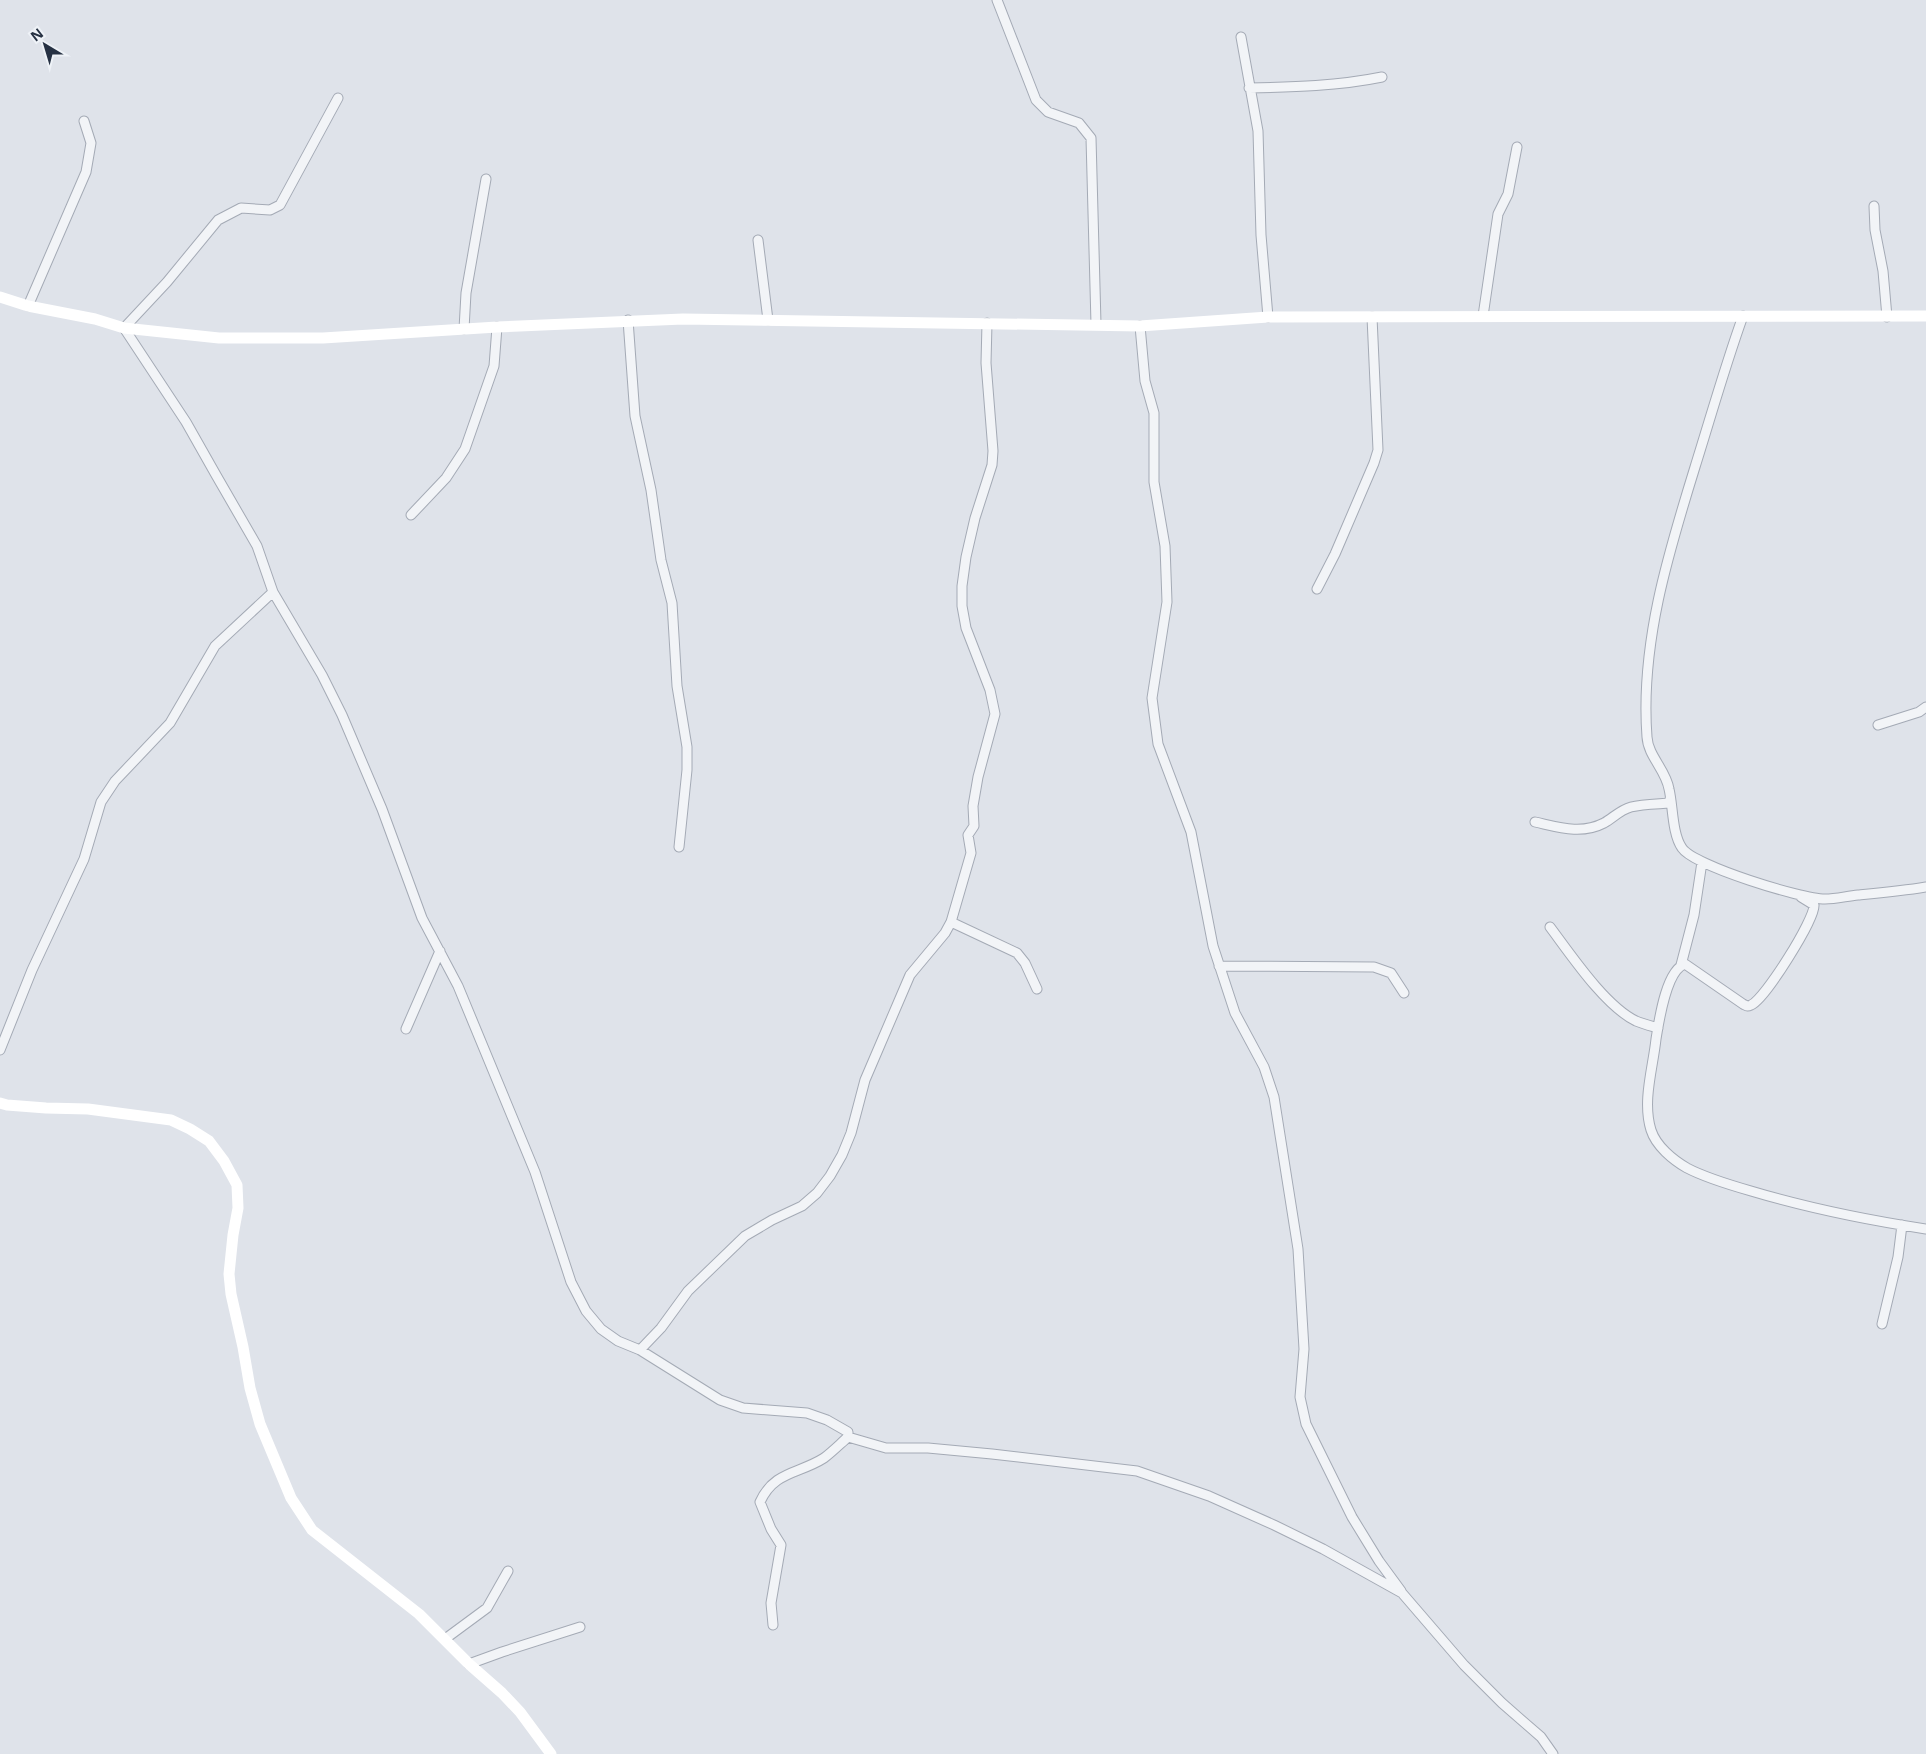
<svg xmlns="http://www.w3.org/2000/svg" width="1926" height="1754" font-family="'Open Sans',sans-serif">
	<rect width="100%" height="100%" fill="#dfe3ea"/>
	<g fill="none" stroke-linecap="round" stroke-linejoin="round">
		<defs>
			<path id="street" d="M997,0L1036,100L1048,112L1079,123L1091,138L1096,324
				M1241,37L1258,131L1261,235L1268,317
				M1249,88C1294,87 1338,86 1382,77
				M338,98L280,205L270,210L241,208L218,220L167,282L124,328L186,422L216,475L257,546L273,592L322,675L342,715L382,809L422,918L458,986L535,1172L571,1282L586,1311L601,1329L618,1341L640,1350L720,1400L743,1408L807,1413L827,1420L848,1432V1437L886,1448H928L992,1454L1137,1471L1209,1496L1274,1525L1323,1549L1402,1593L1464,1665L1502,1703L1541,1737L1553,1754
				M1874,206L1875,230L1883,271L1887,317
				M758,240L768,320
				M28,306L86,172L91,143L84,121
				M1483,316L1498,214L1508,194L1517,147
				M1743,316C1725,366 1711,416 1695,467C1668,554 1640,645 1647,737C1648,756 1666,770 1669,789C1673,805 1672,834 1682,848C1694,866 1802,899 1825,899C1836,899 1847,896 1858,895C1880,893 1903,891 1926,887
				M628,320L635,416L651,490L661,560L672,603L677,686L687,747V770L679,847
				M1140,326L1145,381L1154,413V482L1165,546L1167,602L1152,698L1158,744L1191,832L1213,946L1235,1013L1264,1067L1274,1097L1298,1249L1304,1349L1300,1397L1306,1424L1352,1517L1379,1561L1401,1591
				M464,329L466,293L486,179
				M411,515L446,478L465,449L494,366L497,327
				M1317,589L1335,554L1374,463L1378,450L1372,317
				M1878,725L1919,712L1926,707
				M1535,822C1558,827 1581,835 1604,823C1613,818 1620,810 1631,807C1642,804 1657,804 1670,803V799
				M1801,897L1814,905C1815,919 1765,999 1751,1005C1747,1007 1747,1006 1743,1004L1685,964C1666,970 1659,1021 1656,1039C1653,1068 1642,1101 1651,1130C1656,1146 1673,1160 1687,1168C1706,1178 1730,1185 1751,1191C1808,1208 1867,1220 1926,1229
				M951,922L1017,953L1025,963L1037,989
				M1550,927C1571,955 1605,1006 1636,1021C1643,1024 1651,1026 1658,1028
				M1681,965L1694,915L1702,862
				M1219,966L1374,967L1391,973L1404,993
				M406,1029L440,951
				M0,1050L32,970L84,859L101,802L115,781L170,723L215,646L273,592
				M1882,1324L1898,1257L1902,1225
				M640,1350L661,1328L688,1291L745,1236L772,1220L802,1206L817,1193L830,1176L842,1155L851,1133L865,1080L910,975L945,933L951,922L971,853L968,835L974,826L973,806L978,777L995,714L990,690L966,628L962,606V586L966,557L975,518L992,465L993,451L986,363L987,323
				M773,1625L771,1603L781,1545L771,1529L760,1502C774,1471 799,1474 824,1458C832,1452 840,1444 848,1437
				M445,1639L487,1608L508,1571
				M469,1664L502,1652L580,1627"/>
		</defs>
		<use href="#street" stroke="#a4aab5" stroke-width="11"/>
		<use href="#street" stroke="#f2f4f7" stroke-width="9"/>
		<path stroke="#fff" stroke-width="11" d="M0,297L28,306L95,319L124,328L219,338H323L497,327L683,319L1140,326L1268,317L1926,316
			M0,1103L7,1105L46,1108L88,1109L171,1120L190,1129L209,1141L224,1161L237,1185L238,1208L233,1235L229,1274L231,1294L243,1347L250,1388L260,1424L291,1498L312,1530L419,1614L469,1664L502,1693L520,1712L551,1754"/>
	</g>
	<g transform="translate(45 45) rotate(322)" stroke="#eef2f7" stroke-width="4" paint-order="stroke">
	<path d="M0-4L9 19L0 12L-9 19Z" fill="#263143"/>
	<text y="-8" font-size="14" font-weight="bold" text-anchor="middle" fill="#263143">N</text>
	</g>
</svg>
